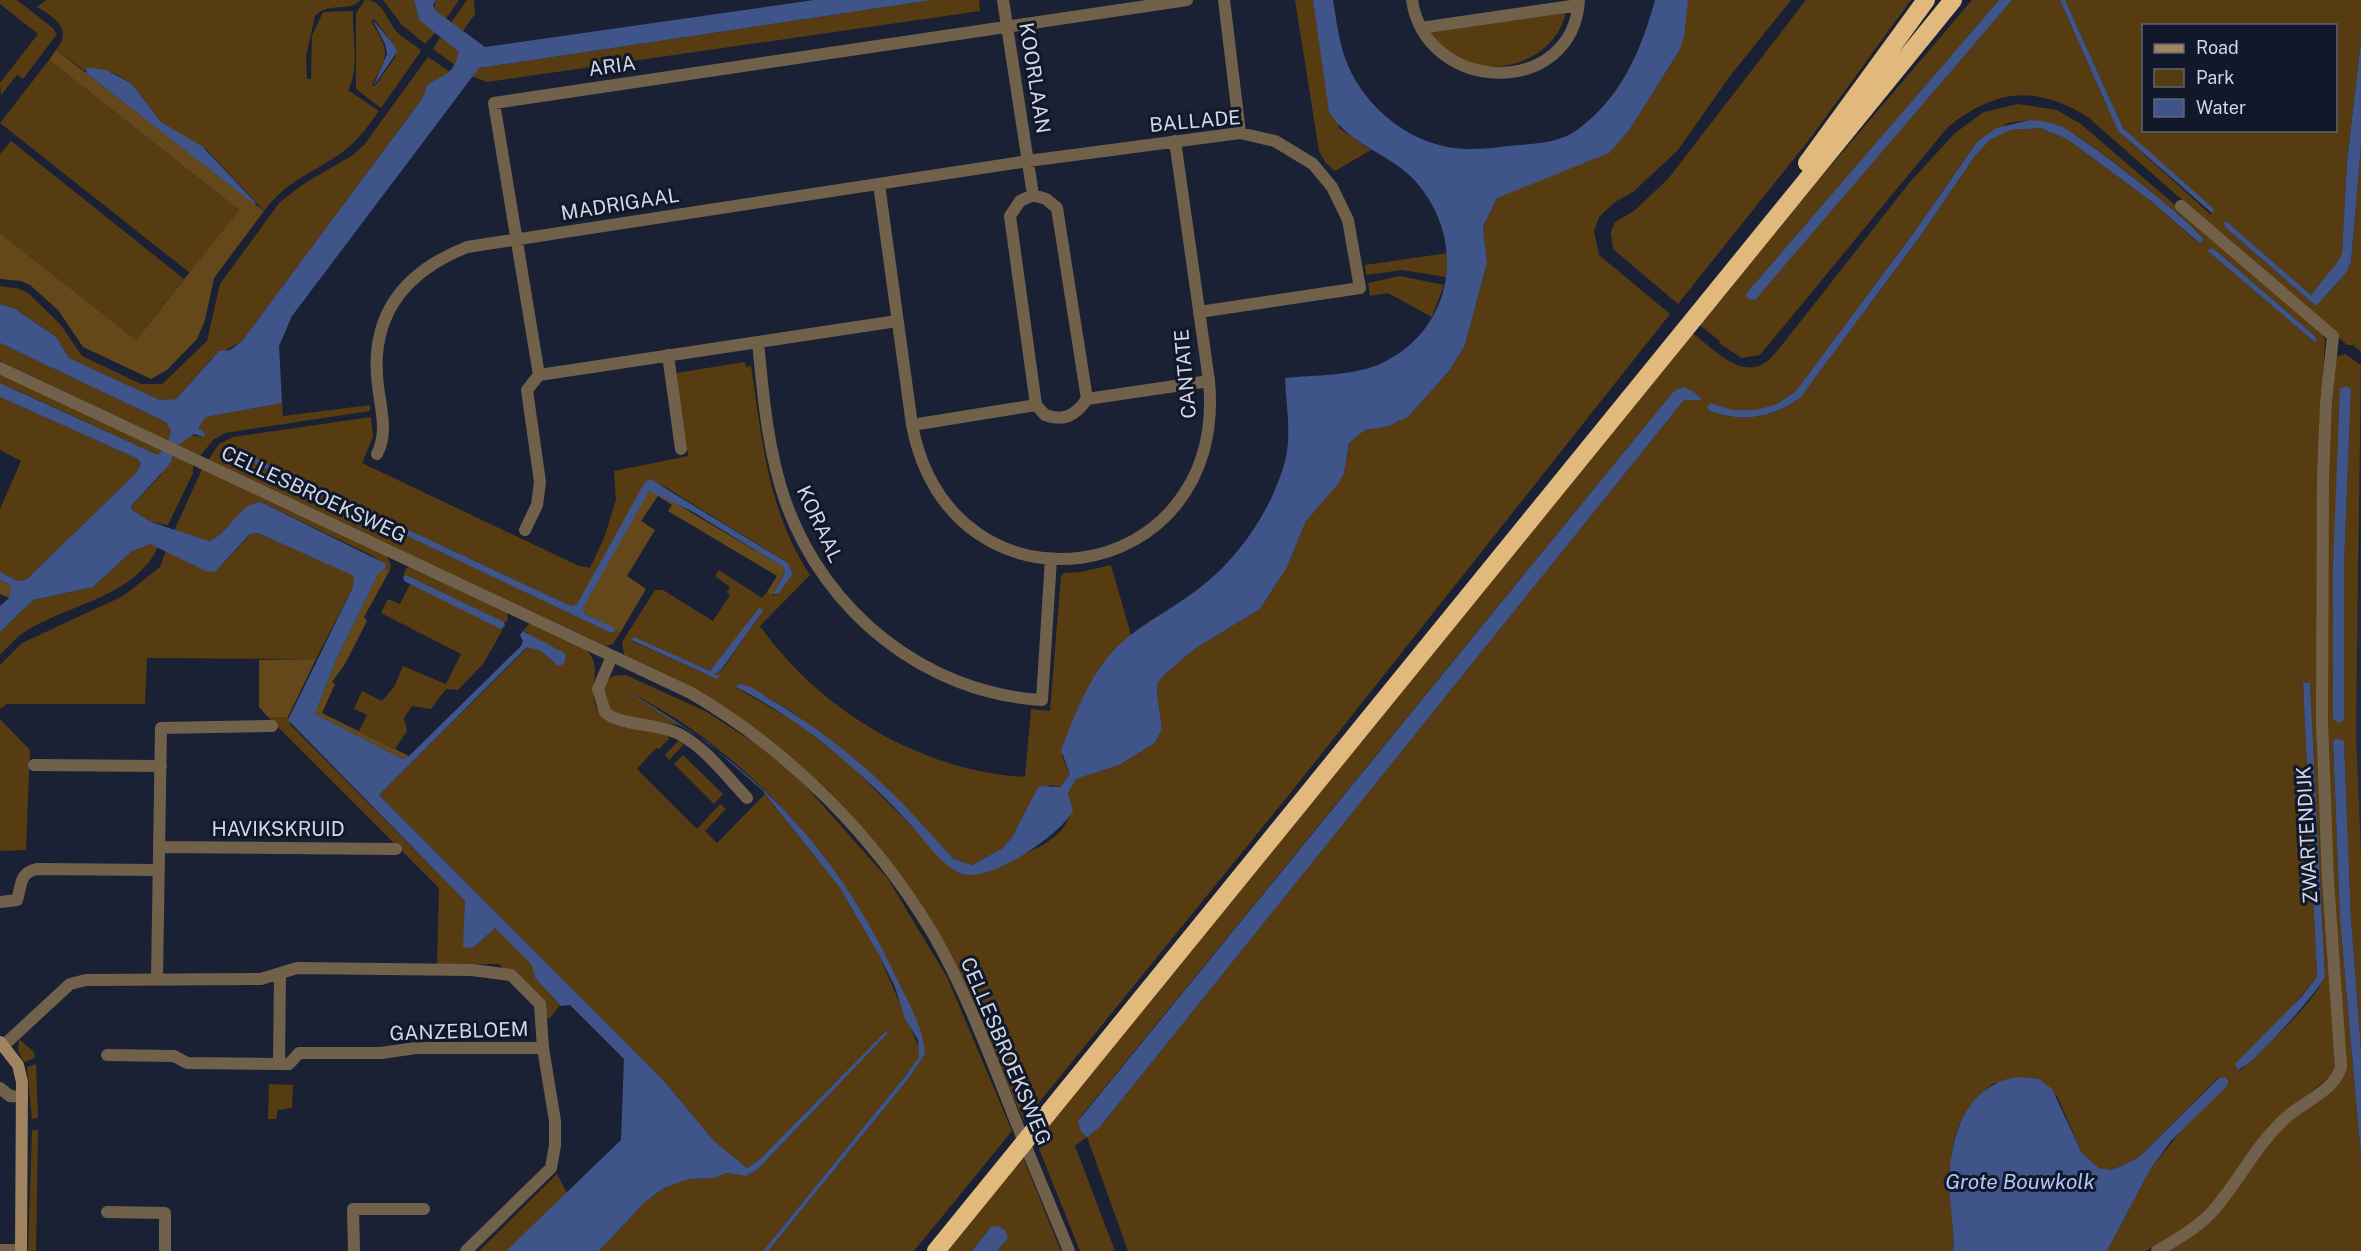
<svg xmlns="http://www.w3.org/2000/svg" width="2361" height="1251" font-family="'Public Sans',sans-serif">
	<rect width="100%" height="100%" fill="#1a2134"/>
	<path fill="#1f2942" d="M2361,509V853L2356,735Z"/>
	<path fill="#573c11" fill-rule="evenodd" d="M0,0H17L53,28L57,34L23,79L17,75L1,95L0,83L38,34L0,4Z
		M46,0H360C350,13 329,1 315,16L306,56L307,79H311L312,36L323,12L353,11C352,36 360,67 348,90L379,111C369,125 359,139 345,150C313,175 292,175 264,211L207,150L161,122L131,83L114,73L89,67L85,71L56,50C73,30 55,17 37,7Z
		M365,0C384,0 387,22 398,33C405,40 415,44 421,51L381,108L356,89V13ZM374,19L395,46L396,56L375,86L372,85C389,54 390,52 371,21Z
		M383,0H414L419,20L436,32L425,44L402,25Z
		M436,0H459L446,19L434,9Z
		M467,0H474L475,14L463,31L451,23Z
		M932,0H979L980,11L487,82L471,76L479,68Z
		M1295,0H1313L1339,128L1371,150L1335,171L1325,162L1319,151Z
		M1688,0H1791L1730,76L1678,150L1633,192L1615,202L1599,217L1594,231L1599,255L1670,314L1296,786L1024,1121C1002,1074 985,1025 963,979C948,947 926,919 906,891C891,869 877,844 859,824C796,749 711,696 624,655L622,642L655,590H663L713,621L730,595L727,592L730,587L715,576L719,570L762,598L767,592L772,596L778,594L793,573L788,563L667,488L648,480L577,604L571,606L234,448L230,451L611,633L616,631L620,633L613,644L606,646L211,463L209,459L219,444L233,437L371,417L373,437L362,463L577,565L590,568L604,538L616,500L614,471L688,456L676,373L745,362L746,367L751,366C762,439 768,512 810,575L760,626C820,711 921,771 1025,777L1031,709L1050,711L1061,576L1064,573L1081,572L1111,565L1131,635C1094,666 1079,711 1062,756L1070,774L1060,787L1051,785L1037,789L1012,837L1003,848L972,865L954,859L888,789L847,753L791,711L746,685L737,688L797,723L847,762L958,872C990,865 1071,850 1071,806C1071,802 1068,798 1068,793L1076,779L1119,765L1155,743L1162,729L1157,694L1158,683L1166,673L1196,648L1260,609L1286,569L1306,521L1344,473L1349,443L1365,430L1386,427L1408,417L1450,370L1465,345L1487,263L1483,227L1497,198L1630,129L1679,51ZM761,608V614L722,670L712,676L718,678L717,679L632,641L634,638L710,671Z
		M1806,0H1911L1812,136L1678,304L1613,249L1611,232L1615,222L1634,211L1668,179Z
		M1972,0H1999L1750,289L1755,299L2012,0H2060L2118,131L2210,214H2213L2123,128L2065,0H2361V42L2347,161L2342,252L2340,260L2311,295L2226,221L2224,223L2225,227L2316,306L2346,273L2351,262L2361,147V352L2353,345H2347L2089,118C2037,84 1994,89 1947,128L1760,355L1742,358L1719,343L1720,341L1697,323ZM2144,26H2336V130H2144Z
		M1566,12C1555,61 1495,80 1453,56C1445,51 1437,40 1430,33Z
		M440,37L460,52L455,65L433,49Z
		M428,57L449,71L444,79L427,86L422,99L242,341L212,358L176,399L160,400L69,358L56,337L14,308L0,304V286L20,289L28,293L60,324L82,356L141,384H162L207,341L220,284L280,202L305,183L353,155L364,145Z
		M49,60L239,210L190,273L0,123Z
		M2018,104L2057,110L2081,124L2320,330L2325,339L2319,461L2335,1066L2331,1076L2270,1125L2208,1210L2184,1229L2146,1251H2107L2151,1168L2225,1077L2218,1078L2138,1158L2112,1170L2099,1168L2082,1153L2057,1096L1994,1083C1931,1130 1957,1185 1953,1251H1128L1087,1137L1075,1146L1115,1251H1080L1035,1139L1690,331C1709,345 1738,378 1763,364C1772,359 1779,348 1786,340L1910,182L1955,133L1984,112ZM2030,120C2044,121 2058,126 2070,132C2092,143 2192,221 2204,240L2198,243L2151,201L2067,139L2040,128L2010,130L1990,140L1975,156L1921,235L1801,397C1773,418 1742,423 1710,411L1711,403L1733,410H1755L1777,404L1796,391L1915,231L1977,142L2008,123ZM2213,248L2315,336L2317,344L2210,253L2208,250ZM1673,392L1701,400H1684L1099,1128L1087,1137L1078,1120ZM2310,682L2325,977C2310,1008 2266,1045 2241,1070H2238L2317,977L2303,683Z
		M11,141L184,279L136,340L0,233V154Z
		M1448,253L1446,277L1402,270L1366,275L1365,265Z
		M1400,276L1444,285L1432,317L1388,293L1370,296L1368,283Z
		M0,343L166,422L171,431L168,441L0,361Z
		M2345,354L2361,365L2356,735L2361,853V1049L2351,919L2344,741L2334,739L2333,741L2340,920L2361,1157V1251H2166L2177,1245L2279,1130L2336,1087V938L2328,774V477L2335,357ZM2346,386L2351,389L2344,565V719H2333V565Z
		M0,374L162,449L158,455L14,389L0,383Z
		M0,397L138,459L141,464L137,472L27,579L18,581L0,572V509L21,461L0,450Z
		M282,403L283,416L370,405V411L225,433L214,439L200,456L177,446L190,435L203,437L198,428L206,417Z
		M175,455L193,463V473L168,525L151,522L132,510L131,506L159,477Z
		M203,467L386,555L391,564L390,570L373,556L261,502C237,505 225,541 207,541C197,540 184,534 174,531Z
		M258,533L355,576L353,587L316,659L147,658L145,704H7L0,709V665L22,643L123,596L160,567L166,550L215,572L251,534Z
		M150,544L158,547C134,599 62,605 20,635C13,641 7,648 0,655V632L33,600L93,587L131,552Z
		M410,567L507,613L508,620L505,623L406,575L403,577L406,568Z
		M410,584L503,629L483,664L458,690L446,689L431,709L412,706L404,718L407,731L395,749L359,731L367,715L354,709L362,691L382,701L394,687L403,666L446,684L461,654L381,613L388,599L400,604Z
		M530,623C547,631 575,638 588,652C607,674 577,700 610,722C625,732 651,728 668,736L669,739L659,749L656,748L637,769L697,829L720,804L726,809L705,831L717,843L765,794L840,888L879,955L920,1050L919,1057L906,1075L763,1251H599L645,1202L664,1188L689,1179L715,1178L727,1173L746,1176L758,1169L888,1033L886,1031L759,1160L747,1168L714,1141L665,1082L379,795L528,647L541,651L557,665L527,632L523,631Z
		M626,675L707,712L765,750L795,774L888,879L947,977L1012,1131L914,1251H768L909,1078L925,1054L923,1039C870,910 805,810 690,728C669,713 645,701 623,688L683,726C662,720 623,724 608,706C603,700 604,691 604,683L613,676Z
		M268,717H288L290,724L465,901L473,948L495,928L533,965L535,978L560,1005L549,1019L499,964L437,965L439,888Z
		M0,719L30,750L26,850L0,851Z
		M678,741L684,744L669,760L665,755Z
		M683,755L723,794L714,804L674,764Z
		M19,1039L34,1052L35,1058L24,1062L18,1051Z
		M36,1064L38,1118L32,1119L27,1067Z
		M269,1084L293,1085L292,1108L278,1110L276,1119H268Z
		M32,1130H38L36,1251H28Z
		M1022,1155L1061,1251H997L1008,1238L991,1227L972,1251H943Z
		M557,1174L567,1193L506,1251H479Z"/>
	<path fill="#64481a" d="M56,50L264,211L214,278L205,320L197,339L167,370L151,379L83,347L58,310L30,285L21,281L0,279V233L136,340L239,210L49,60Z
		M653,490L783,567L785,571L772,596L767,592L777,576L668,511L672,505L658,496L641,521L655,530L627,576L646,589L620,633L585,614L583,608L646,493Z
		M386,568L390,570L364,617L367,621L345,664L332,682L335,684L322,713L409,756L403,759L315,714L337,658L379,571Z
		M0,580L11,585L9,598L0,594Z
		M316,659L288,717H268L259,707V660Z"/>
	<path fill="#3f5489" d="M414,0H436L433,5L436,11L485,47L814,0H932L479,68L292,316L279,346L282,403L206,417L198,428L205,433L204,437L194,434L177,446L170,464L131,506L132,510L151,522L209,541C230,534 236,505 261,502L386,564V568L379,572L337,658L315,714L403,759L409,756L521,646L523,641L520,635L523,631L566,654L564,664L558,666L541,651L527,647L379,795L665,1082L714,1141L747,1168L759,1160L886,1031L888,1033L758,1169L746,1176L727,1173L715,1178L689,1179L664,1188L645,1202L599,1251H506L621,1140L624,1059L570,1005L561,1006L535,978L532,965L495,928L473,948L463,947L465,901L288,720L353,587L354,576L258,533L250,534L215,572L206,571L150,544L131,552L93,587L33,600L0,632V606L9,598L11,585L0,580V572L18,581L27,579L137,472L141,464L138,459L0,397V383L158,455L168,441L171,431L166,422L0,343V304L14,308L56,337L69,358L160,400L176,399L219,351L230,350L242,341L422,99L427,86C443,73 452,78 459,52L419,20Z
		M1313,0H1333C1336,18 1339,41 1345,58C1360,100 1399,136 1443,146C1464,151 1486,149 1507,146C1528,144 1559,144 1577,130C1621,98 1641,51 1655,0H1688L1684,37L1679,51L1630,129L1609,153L1497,198L1483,227L1487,263L1465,345L1450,370L1408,417L1386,427L1365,430L1349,443L1344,473L1338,484L1306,521L1286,569L1260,609L1196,648L1166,673L1158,683L1157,694L1162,729L1155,743L1119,765L1076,779L1068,793L1073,811C1060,835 990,883 963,874C941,867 923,837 907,821C889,801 869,782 848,764C814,733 776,708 736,687L738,684C751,684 764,696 775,702C815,726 854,756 888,789C911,811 932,836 954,859L972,865L1003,848L1012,837L1037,789L1041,786L1060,787L1070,774L1061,750C1075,715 1090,673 1118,646C1144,621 1179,606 1207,582C1243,552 1273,506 1285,461C1292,434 1286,405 1285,378C1315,375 1352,376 1380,364C1453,331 1468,243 1417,183C1391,153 1351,147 1329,112Z
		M1999,0H2012L1755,300L1748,299L1746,294L1750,289Z
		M2060,0H2065L2123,128L2214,209L2213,214L2118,131Z
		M372,19L395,46L397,52L373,87L387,54L385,44Z
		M2361,42V147L2351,262L2346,273L2316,306L2225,227L2224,223L2226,221L2311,295L2339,260L2342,252L2347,161Z
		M87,67L106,70L131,83L161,122L202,146L256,203L254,204L86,73Z
		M2030,120C2041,121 2052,122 2062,127C2085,138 2192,221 2204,240L2199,243L2151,201L2067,139L2040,128L2010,130L1990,140L1975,156L1921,235L1801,397C1773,418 1742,423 1710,411L1707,407L1711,403L1733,410H1755L1777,404L1796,391L1915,231L1977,142L1996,128Z
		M2213,248L2315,336L2317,344L2210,253L2207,250Z
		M2346,386L2351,389L2344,565V719L2340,723L2333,719V565L2340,389Z
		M1683,387L1693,391L1702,400H1684L1099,1128L1087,1137L1081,1131L1078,1121L1673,392Z
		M234,448L571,606L577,604L645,482L650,479L788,563L793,574L778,594H773L785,572L783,567L693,512L649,491L583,608L585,614L613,627L616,631L611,633L231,452Z
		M406,575L504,622L505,626L501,629L410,584L404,581L403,577Z
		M759,608L763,609L761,614L721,670L714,675L720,676L717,679L631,640L634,637L710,671Z
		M2310,682L2325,977C2317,993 2252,1066 2238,1070L2235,1064L2301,997L2317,977L2303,683Z
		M623,689C750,761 834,844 896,977C907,1000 924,1028 925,1054L909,1078L768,1251H763L906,1075L919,1057L918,1040L905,1019L895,987L879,955L840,888L762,790L708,743Z
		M2336,738L2344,741L2351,919L2361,1049V1157L2340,920L2333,741Z
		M2017,1077L2039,1079L2052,1089L2082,1153L2099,1168L2112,1170L2138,1158L2219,1078L2225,1077L2228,1081L2227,1086L2171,1141L2151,1168L2107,1251H1953C1955,1229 1950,1212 1950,1192C1948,1143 1962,1086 2017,1077Z
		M998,1226L1005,1230L1008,1238L997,1251H972L991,1227Z"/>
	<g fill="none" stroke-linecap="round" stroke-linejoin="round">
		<path stroke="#72614a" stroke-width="12" d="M1003,0L1033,195
			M1224,0L1240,133
			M1412,0C1426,95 1573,99 1579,0
			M1421,28L1578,5
			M879,184L912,425C951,629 1229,589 1209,381L1175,141
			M758,342C763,395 768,453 786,503C825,612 925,693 1042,700L1051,559
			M668,355L681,449
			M0,368L691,693C790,751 874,835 933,934C964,988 986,1046 1009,1104C1028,1153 1049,1202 1069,1251
			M539,375L897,321
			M1087,399L1209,381
			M912,425L1036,405L1045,415C1064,422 1076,415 1087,399L1057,208L1046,199L1033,195L1020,201L1010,216L1036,405
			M377,454C388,433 381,410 378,386C369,316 404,272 467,247L1028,161L1240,133L1275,141L1313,164L1332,187L1348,220L1360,288L1199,312
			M525,530L537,505L540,482L527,390L539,375L494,103L1187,0
			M612,656L598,689L605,712C619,726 658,723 679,734C706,748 727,777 747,798
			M34,765L161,766
			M159,847L396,849
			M0,902L17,900C22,884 19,873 37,869L158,870
			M157,978L161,728L272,726
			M4,1045L70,984L86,980L261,979L297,968L472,970L511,975L540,1004L543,1048H416L381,1053H299L289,1064L187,1063L174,1056L107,1055
			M279,1063L280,974
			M0,1088L10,1096L22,1097
			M107,1212L165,1213V1251
			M0,1250H21
			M354,1251L353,1209H424
			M466,1251L551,1168L555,1145V1121L543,1048
			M2157,1251C2176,1240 2195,1229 2210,1214C2239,1183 2255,1144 2288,1116C2305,1101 2335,1090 2341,1067L2328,880L2322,721L2323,477L2326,403L2333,336L2181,206"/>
		<path stroke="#9f845f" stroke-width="12" d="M0,1042L18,1065L22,1082L21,1251"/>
		<path stroke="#e2b97d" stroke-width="18" d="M1807,163L1926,0
			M936,1251L1953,0"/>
	</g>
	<g text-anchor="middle" stroke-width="6" stroke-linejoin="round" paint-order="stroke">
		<g font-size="20" fill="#d1d7e4" stroke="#11182a">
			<text transform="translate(612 66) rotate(-8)" y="7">ARIA</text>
			<text transform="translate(1035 78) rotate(81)" y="7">KOORLAAN</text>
			<text transform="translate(1195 121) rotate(-5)" y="7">BALLADE</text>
			<text transform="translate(620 204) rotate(-9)" y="7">MADRIGAAL</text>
			<text transform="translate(1185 374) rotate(-95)" y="7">CANTATE</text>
			<text transform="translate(314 494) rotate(25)" y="7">CELLESBROEKSWEG</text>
			<text transform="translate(820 524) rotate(65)" y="7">KORAAL</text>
			<text x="278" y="836">HAVIKSKRUID</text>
			<text transform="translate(2307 835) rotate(-93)" y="7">ZWARTENDIJK</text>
			<text transform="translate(459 1031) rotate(-2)" y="7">GANZEBLOEM</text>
			<text transform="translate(1006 1051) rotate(67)" y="7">CELLESBROEKSWEG</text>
		</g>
		<g font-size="21" font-style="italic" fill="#b1c6f7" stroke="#11182a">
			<text x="2020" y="1189">Grote Bouwkolk</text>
		</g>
	</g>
	<rect x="2142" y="24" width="195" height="108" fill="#11182a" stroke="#5e6474" stroke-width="1.5"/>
	<rect x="2154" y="44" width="30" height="9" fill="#9f845f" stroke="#5e6474" stroke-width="1.5"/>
	<text x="2196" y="54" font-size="18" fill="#d1d7e4">Road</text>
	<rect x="2154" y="69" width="30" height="18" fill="#573c11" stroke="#5e6474" stroke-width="1.5"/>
	<text x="2196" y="84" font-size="18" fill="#d1d7e4">Park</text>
	<rect x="2154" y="99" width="30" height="18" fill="#3f5489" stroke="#5e6474" stroke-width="1.5"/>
	<text x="2196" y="114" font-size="18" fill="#d1d7e4">Water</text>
</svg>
